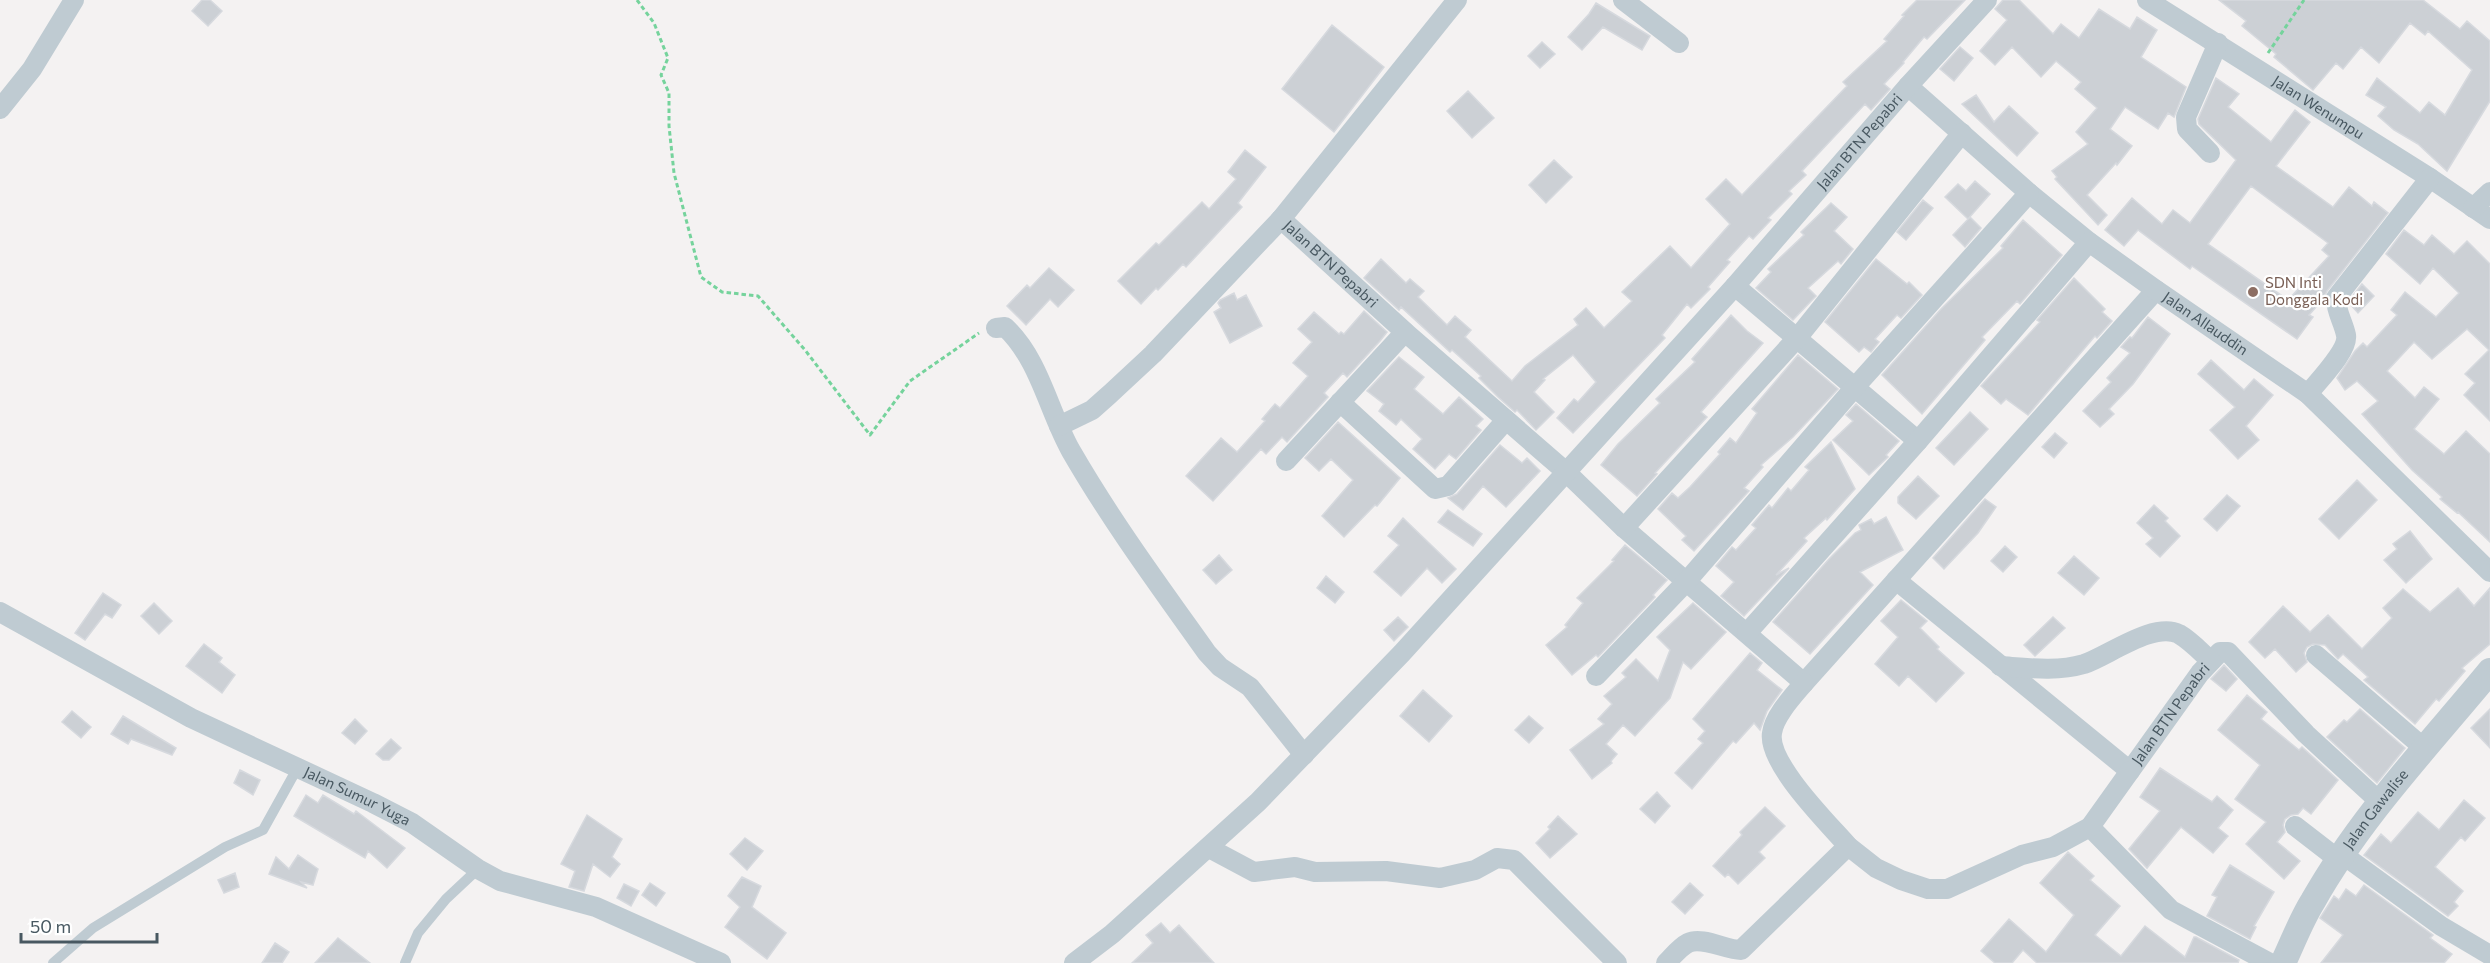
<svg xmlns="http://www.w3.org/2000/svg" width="2490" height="963" font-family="Commissioner,sans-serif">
	<rect width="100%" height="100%" fill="#f4f2f2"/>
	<path fill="#ccd0d5" stroke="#d6d9de" stroke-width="1.5" fill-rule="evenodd" d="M202,0H210L222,11L208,26L192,11Z
		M1917,0H1965L1927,39L1924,37L1903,62L1904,63L1884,84L1890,89L1871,110L1865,104L1802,171L1806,175L1789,191L1792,194L1768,218L1771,220L1753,239L1749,236L1727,260L1730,262L1708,287L1710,289L1691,308L1687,304L1662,335L1665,338L1573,433L1557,418L1574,399L1578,402L1596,382L1573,355L1543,379L1545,380L1534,392L1554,412L1536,430L1517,410L1515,412L1498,397L1479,378L1481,376L1452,350L1450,352L1401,307L1399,310L1364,278L1381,259L1406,283L1410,279L1424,291L1418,297L1447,325L1455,316L1471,330L1465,337L1512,381L1525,366L1578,325L1574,319L1586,308L1604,328L1632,301L1622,292L1670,246L1691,268L1730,224L1706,199L1726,179L1742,195L1847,86L1843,82L1887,41L1884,39L1904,16L1902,15Z
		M2003,0H2019L2053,34L2061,24L2079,38L2099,9L2130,29L2137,17L2157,30L2141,57L2186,87L2174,117L2168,113L2158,129L2125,107L2110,129L2132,146L2117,165L2116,163L2087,195L2107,215L2098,225L2055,179L2057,177L2052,171L2088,144L2076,132L2097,108L2075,89L2081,82L2056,61L2041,77L2012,47L1995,65L1980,51L2007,20L1995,9Z
		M2219,0H2423L2460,29L2467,21L2490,41V101L2447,171L2418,144L2394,130L2378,116L2386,107L2366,95L2377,78L2420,113L2429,102L2445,115L2472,70L2428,31L2425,35L2410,23L2379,63L2361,47L2343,69L2336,63L2313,90L2274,57L2276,54L2242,26L2246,21Z
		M1596,3L1650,36L1642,50L1603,27L1582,50L1568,37L1589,14Z
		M1332,25L1384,67L1334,132L1282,89Z
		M1542,42L1555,54L1540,68L1528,56Z
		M1960,47L1973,58L1954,81L1940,69Z
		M2216,78L2239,94L2228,107L2271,142L2295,110L2310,122L2276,166L2333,207L2349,187L2372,206L2374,202L2388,213L2327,291L2324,298L2309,315L2313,317L2297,339L2192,266L2190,269L2138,230L2124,246L2105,230L2132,198L2162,224L2173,210L2190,223L2236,160L2199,124L2198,119ZM2251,186L2328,243L2322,250L2329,256L2288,300L2208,244Z
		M1468,91L1494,118L1472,138L1447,111Z
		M1976,95L1994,122L2009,106L2038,133L2017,156L1962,104Z
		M1245,150L1266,167L1238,203L1242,207L1186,267L1183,264L1158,290L1156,288L1141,304L1118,281L1156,243L1159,245L1202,202L1209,209L1236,179L1228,172Z
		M1554,160L1572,177L1546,203L1529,185Z
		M1975,181L1990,194L1968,219L1945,197L1958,184L1966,191Z
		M1923,200L1933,208L1906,240L1897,232Z
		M1831,203L1847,217L1834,231L1853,249L1841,264L1838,261L1808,288L1816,296L1793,320L1756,288L1771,272L1768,269L1804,235L1801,232Z
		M1970,217L1981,228L1965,247L1953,235Z
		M2023,220L2062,255L2020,304L2017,301L1982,337L1985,340L1922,414L1882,375L1941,309L2003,248L2001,246Z
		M2404,230L2424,245L2432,235L2454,254L2467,241L2490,264V421L2464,395L2475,383L2465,374L2489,350L2467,329L2432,359L2414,342L2387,371L2415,398L2424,387L2439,399L2414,429L2444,454L2466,431L2490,454V542L2458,512L2457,513L2440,499L2442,497L2412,470L2362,414L2378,401L2357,381L2345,390L2337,378L2355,351L2363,343L2367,347L2397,315L2391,310L2405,292L2436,317L2459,293L2433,268L2420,284L2386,254Z
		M1876,259L1907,284L1909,282L1922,295L1901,318L1897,315L1875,339L1879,342L1871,352L1864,347L1859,352L1825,322Z
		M1049,268L1074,290L1058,307L1050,299L1026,325L1007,306L1027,285L1030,288Z
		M2074,278L2105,309L2102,312L2112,321L2097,338L2095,336L2028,415L2006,399L2001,404L1981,386L2040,322L2037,320Z
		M2362,284L2374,296L2358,313L2348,302Z
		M1234,293L1237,300L1246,295L1262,326L1230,343L1214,312L1221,308L1218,303L1220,300Z
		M1364,311L1387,332L1380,341L1347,377L1343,373L1324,393L1328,397L1287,442L1282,437L1266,454L1261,449L1213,501L1186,476L1221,438L1237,452L1265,421L1262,419L1275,404L1280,408L1308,376L1293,363L1312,342L1298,329L1314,312L1339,334L1341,332L1344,334Z
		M1731,315L1747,331L1763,343L1701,412L1707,417L1655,473L1657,474L1637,496L1601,465L1618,444L1660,403L1656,399L1695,362L1692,359Z
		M2148,317L2170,334L2133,384L2109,409L2114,414L2100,427L2083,411L2111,382L2107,378L2130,353L2121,347L2130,337L2132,338Z
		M1798,355L1838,389L1793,437L1761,465L1763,467L1744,488L1749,491L1694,551L1682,540L1686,536L1658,509L1672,493L1678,498L1690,487L1720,454L1718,452L1730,438L1736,443L1757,413L1752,409Z
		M1399,357L1424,377L1414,389L1443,414L1459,397L1483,419L1476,426L1481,430L1456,459L1449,454L1435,469L1413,449L1422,439L1401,419L1396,425L1379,411L1384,404L1367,391Z
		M2211,360L2244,390L2254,379L2273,395L2246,426L2259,440L2238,459L2210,430L2235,407L2198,374Z
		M1856,404L1899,441L1886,455L1888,457L1869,475L1833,440L1853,421L1846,415Z
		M1970,412L1988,429L1954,465L1936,448Z
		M1338,422L1400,478L1377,506L1375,505L1344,537L1322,516L1353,480L1331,459L1319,471L1305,458Z
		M2055,433L2067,443L2054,458L2042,447Z
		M1831,442L1855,489L1827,520L1826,518L1804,538L1807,541L1776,575L1789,568L1744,616L1721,596L1734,582L1716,566L1732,547L1736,550L1756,528L1752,525L1769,505L1772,508L1788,488L1791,491L1809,470L1805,467Z
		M1500,445L1522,463L1527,458L1540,471L1506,507L1483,486L1463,510L1448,498L1457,494Z
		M1918,476L1939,496L1916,519L1898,503V497Z
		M2357,480L2377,500L2339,539L2319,519Z
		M2227,495L2240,506L2217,531L2204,519Z
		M1985,499L1996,507L1978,533L1944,569L1933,558Z
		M2154,505L2168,518L2165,521L2180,536L2160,557L2146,544L2153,538L2137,523Z
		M1448,510L1482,534L1473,546L1438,522Z
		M1886,517L1903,550L1860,572L1873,585L1810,654L1773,622L1829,559L1855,533L1861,530L1859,525L1871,519L1874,524Z
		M1403,518L1456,569L1442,583L1427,568L1401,596L1374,572L1399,545L1388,536Z
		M2410,531L2432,559L2406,583L2384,560L2397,549L2393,544Z
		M1625,545L1667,580L1653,595L1655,597L1598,657L1596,655L1572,675L1546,645L1567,627L1565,625L1583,603L1577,598L1614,561L1612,560Z
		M2005,546L2017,557L2003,572L1991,561Z
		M1219,555L1232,570L1216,584L1203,570Z
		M2074,556L2099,578L2084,595L2058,573Z
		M1326,576L1344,592L1335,603L1317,588Z
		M2458,588L2474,606L2490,588V644L2462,668L2465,671L2439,701L2436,699L2415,724L2364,680L2368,677L2343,654L2338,659L2325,645L2313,644L2307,647L2304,653L2307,662L2296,672L2275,649L2265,658L2249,642L2283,606L2310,632L2328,615L2362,649L2392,618L2383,608L2403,589L2430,612Z
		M103,593L121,605L112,618L105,614L85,640L75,633Z
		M1901,600L1927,621L1920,628L1939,647L1937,649L1964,673L1936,702L1908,676L1899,686L1875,664L1898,637L1881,621Z
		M154,603L172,621L159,634L141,616Z
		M1693,603L1726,632L1691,669L1683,662L1670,698L1635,736L1623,725L1606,744L1617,754L1611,761L1612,763L1592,779L1570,750L1604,724L1598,719L1612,704L1604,696L1626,677L1622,673L1636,659L1658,681L1670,650L1657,637Z
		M1398,617L1408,627L1394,641L1384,630Z
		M2053,617L2065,628L2035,656L2024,645Z
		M204,644L222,658L219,662L235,675L222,693L186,666Z
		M1750,653L1762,663L1757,670L1782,690L1767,711L1760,730L1754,723L1736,743L1733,741L1692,789L1675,773L1703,743L1698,739L1705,731L1693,719Z
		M2224,665L2237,679L2226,691L2211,679Z
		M1423,690L1452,716L1429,742L1400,716Z
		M2247,695L2267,712L2261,719L2299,750L2302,747L2338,780L2311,814L2303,808L2298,814L2291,815L2285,819L2283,825L2285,832L2277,842L2300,861L2284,879L2246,844L2266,822L2235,799L2260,765L2218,730Z
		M2360,709L2405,748L2377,783L2327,737L2344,720L2347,722Z
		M2490,709V748L2471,728Z
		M72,711L91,727L81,738L62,722Z
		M123,716L176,748L172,755L131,739L128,744L111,734Z
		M1529,716L1543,728L1529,743L1515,730Z
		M355,719L367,731L355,744L342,733Z
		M391,739L401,748L389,760H383L376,754Z
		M2160,768L2212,802L2217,796L2233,810L2218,828L2228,836L2213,853L2181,827L2147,868L2129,849L2160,811L2140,797Z
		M240,770L260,780L253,795L234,783Z
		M1657,792L1670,806L1655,823L1640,809Z
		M306,795L318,803L323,795L354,814L356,811L405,848L387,868L368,851L365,858L294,816Z
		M2464,800L2485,818L2465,841L2461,837L2435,867L2463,891L2454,902L2458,906L2448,916L2364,855L2381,834L2391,843L2418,812L2439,830Z
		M1765,807L1785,826L1759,852L1765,858L1738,884L1728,874L1725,877L1713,866L1742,835L1740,832Z
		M587,815L622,839L612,857L620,864L610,877L593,864L584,891L569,887L575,871L561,864Z
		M1558,816L1577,834L1550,858L1536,843L1550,829L1548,827Z
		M745,838L763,851L747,870L730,854Z
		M2068,852L2094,876L2090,880L2120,906L2095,935L2121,956L2145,926L2185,957L2194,937H2196L2239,960L2238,963H2037L2023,950L2012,963H1995L1981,951L2009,919L2046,952L2074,915L2040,883Z
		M298,855L318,869L313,885L301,882L307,888L269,874L276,857L289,869Z
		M2230,865L2274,892L2254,926L2256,927L2250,939L2207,916L2217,897L2212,895Z
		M235,873L239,887L224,893L218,880Z
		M742,877L761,886L752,907L786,933L767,959L725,927L740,907L728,896Z
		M650,883L665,893L656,906L642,895Z
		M1690,883L1703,895L1685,914L1672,902Z
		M624,884L639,891L631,906L617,898Z
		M2364,885L2433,935L2430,938L2452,954L2444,963H2321L2343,935L2320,918L2334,896L2339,900L2346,889L2356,896Z
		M1161,923L1170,933L1179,925L1214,963H1132L1153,943L1146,935Z
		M338,938L370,963H315Z
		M275,943L289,952L282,963H262Z"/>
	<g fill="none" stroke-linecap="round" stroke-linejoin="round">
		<path stroke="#75d39c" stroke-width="3" stroke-dasharray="4.5 3" stroke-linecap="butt" d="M637,0L654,23L668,58L661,75L669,93V126L674,173L701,277L722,292L758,296L805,350L870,435L910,381L979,333
			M2268,53L2304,0"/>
		<path stroke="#bfcbd2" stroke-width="10" d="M53,963L93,928L225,847L263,830L298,767
			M405,963L418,933L446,899L478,869"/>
		<g stroke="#bfcbd2" stroke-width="20">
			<path id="s1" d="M1457,0L1281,219L1405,332L1565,471L1624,528L1804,683L2156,290"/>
			<path d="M1623,0L1679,43"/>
			<path id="s2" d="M2147,0L2430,178L2490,219"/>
			<path id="s3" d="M1908,86L2029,193L2089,242L2156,290L2308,394L2490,572"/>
			<path d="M0,109L32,69L74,0"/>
			<path d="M2210,153L2187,129L2186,117L2218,43"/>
			<path d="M2473,208L2490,192"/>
			<path d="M1735,286L1918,441"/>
			<path d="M996,328L1005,327C1040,360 1048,410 1071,451C1112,522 1160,587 1207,653L1220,667L1250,687L1304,755"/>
			<path d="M2308,394C2318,381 2349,350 2346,335C2343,321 2336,312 2336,298L2430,178"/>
			<path d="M1340,402L1435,489L1448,486L1506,420"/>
			<path d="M1059,426L1092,410L1110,394L1153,354L1281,219"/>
			<path d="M1286,461L1405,332"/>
			<path d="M1624,528L1798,337L1962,133"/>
			<path id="s4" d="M1896,580L2130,771L2200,673L2220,652H2228L2306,734L2380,802"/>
			<path id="s5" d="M0,612L191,718L373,803L412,823L478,869L500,881L596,907L721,963"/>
			<path d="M1747,633L1918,441L2089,242"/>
			<path d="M2316,655L2425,749"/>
			<path d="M2000,666C2028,668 2057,672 2084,664C2108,656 2154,621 2179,634C2191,641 2201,652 2211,661"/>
			<path d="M1596,676L1686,582L1855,387L2029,193"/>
			<path d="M1804,683C1794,695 1774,716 1772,733C1767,763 1828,823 1848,846"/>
			<path d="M2295,826L2339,860"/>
			<path d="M2090,827L2171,910L2270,963"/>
			<path d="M1209,848L1254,872L1295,867L1315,872L1386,871L1440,878L1475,870L1497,858L1514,860L1617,963"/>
			<path d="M2342,854L2441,926L2490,955"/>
			<path id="s6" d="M1074,963L1112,934L1258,802L1402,653L1735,286L1908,86L1987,0"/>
			<path d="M1666,963C1672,957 1680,947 1688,943C1702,936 1726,950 1741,950L1848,846L1876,868L1901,880L1928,889H1947L2022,855L2053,847L2090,827L2130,771"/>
		</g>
		<path stroke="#bfcbd2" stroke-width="26" id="s7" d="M2283,963C2293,942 2301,920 2313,901C2361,816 2429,745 2490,671"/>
	</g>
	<circle fill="#8d6e63" stroke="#fff" stroke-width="2" cx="2253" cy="292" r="6"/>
	<g text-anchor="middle" stroke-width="4.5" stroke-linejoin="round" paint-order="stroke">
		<g font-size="15" fill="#485861" stroke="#fff">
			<text dy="5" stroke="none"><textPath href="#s2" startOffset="202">Jalan Wenumpu</textPath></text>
			<text dy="5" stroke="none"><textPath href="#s6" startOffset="1138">Jalan BTN Pepabri</textPath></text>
			<text dy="5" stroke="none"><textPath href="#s1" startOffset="348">Jalan BTN Pepabri</textPath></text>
			<text dy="5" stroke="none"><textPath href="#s3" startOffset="381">Jalan Allauddin</textPath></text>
			<text dy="5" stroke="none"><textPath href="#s4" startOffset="372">Jalan BTN Pepabri</textPath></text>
			<text dy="5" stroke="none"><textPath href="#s5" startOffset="402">Jalan Sumur Yuga</textPath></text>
			<text dy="5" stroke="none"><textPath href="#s7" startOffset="180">Jalan Gawalise</textPath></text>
		</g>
		<g font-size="15" fill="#785e54" stroke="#fff" text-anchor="start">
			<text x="2265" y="288">SDN Inti<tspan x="2265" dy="17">Donggala Kodi</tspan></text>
		</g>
	</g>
	<path d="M21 933v9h136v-9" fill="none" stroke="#485861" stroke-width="3"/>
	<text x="30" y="933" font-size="18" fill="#485861" stroke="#ffffff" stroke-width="4.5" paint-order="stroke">50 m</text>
</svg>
